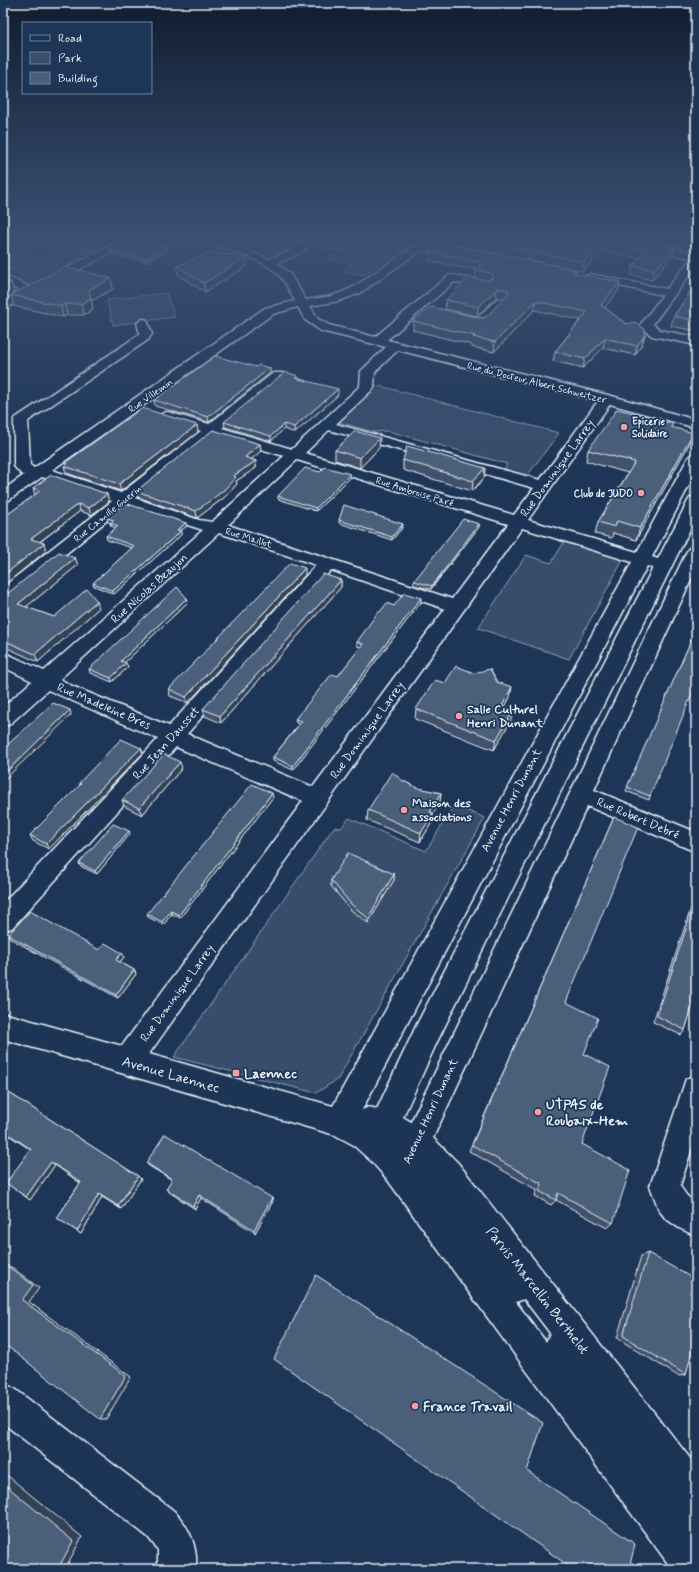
<svg xmlns="http://www.w3.org/2000/svg" width="699" height="1572" font-family="Mynerve,sans-serif">
	<rect width="100%" height="100%" fill="#1d3557"/>
	<filter id="ink" filterUnits="userSpaceOnUse"><feTurbulence type="fractalNoise" baseFrequency=".025" numOctaves="2"/><feDisplacementMap in="SourceGraphic" scale="8" xChannelSelector="R" yChannelSelector="G"/><feConvolveMatrix kernelMatrix="1 2 1 2 8 2 1 2 1" color-interpolation-filters="sRGB"/></filter>
	<g filter="url(#ink)">
		<path fill="#374d6c" stroke="#909fb2" d="M3,236H85L116,238L87,254L42,243L20,253L39,259L57,250L82,257L73,261L77,263L34,287L18,281L22,275L3,266V250L6,249L3,248Z
			M227,236H262L294,243L277,254Z
			M362,236H440L432,243L399,250L364,275L344,271L352,264L329,259Z
			M166,293L175,317L113,325L107,300Z
			M376,385L559,433L527,476L504,470L507,464L388,431L374,432L338,422L375,389Z
			M565,541L624,558L569,659L478,628L526,555L551,563Z
			M454,805L485,818L338,1079L316,1093L174,1057L334,827L341,828L349,818L426,851Z"/>
		<g fill="none" stroke-linecap="round" stroke-linejoin="round">
			<defs>
				<path id="minor" d="M129,236H142L3,310V301L21,292L3,282V275L30,287Z
					M194,236H208L269,259L285,253L311,236H323L293,257L277,263L290,274L306,300L332,296L352,288L413,247L437,244L470,250L471,252L466,255L437,250L420,251L360,293L339,301L310,306L318,319L329,325L375,337L448,276L452,275L489,283L491,285L485,288L454,282L387,340L612,396L696,420V428L610,404L528,520L637,552L688,458L691,455L696,453V472L652,557L658,559L688,501L690,498L696,496V517L437,1042L403,1117L411,1122L687,551L690,547L696,546V569L594,790L696,832V852L587,806L433,1138L458,1163L696,1466V1569H672L463,1284L387,1179L372,1162L352,1144L335,1135L3,1039V1013L122,1046L303,801L176,747L12,928L3,931V903L158,739L48,690L10,724L3,727V707L32,681L3,667V652L44,671L203,530L126,505L9,600L3,602V587L112,501L42,477L9,500L3,502V490L24,475L21,474L14,466V419L140,334L137,323L143,319L147,320L152,334L148,340L28,421L30,465L34,468L265,308L295,301C290,292 285,281 278,274C257,255 222,248 195,238ZM298,307L305,320L321,331L386,347L361,371L360,386L292,449L222,428L283,379L285,376L283,373H273L209,424L168,412L163,413L161,416L163,419L201,431L121,493L52,470L273,314ZM398,350L598,401L540,480L336,424L372,390L374,387L375,372ZM329,430L534,488L514,515L305,453ZM214,435L284,456L212,522L199,520L135,498ZM297,460L508,524L452,599L228,525ZM522,528L632,562L333,1106L149,1054ZM219,533L316,565L169,726L72,686L60,679ZM647,566L653,568L417,1024L377,1109L369,1107L362,1110ZM331,570L445,609L313,787L187,734ZM524,1299L550,1333L546,1342L516,1302Z
					M598,236H617L696,253V266L653,324L660,330L696,337V345L652,336L641,327V324L663,295L590,280L584,277L590,274L667,289L691,258L603,239Z
					M501,297L507,301L484,325C477,326 456,323 451,317L457,313L477,318L497,299Z
					M696,1075V1135L680,1186L687,1196L696,1203V1236L679,1228L665,1218L659,1210L650,1186L686,1079Z
					M3,1383L15,1389L174,1511C189,1527 198,1546 196,1569H158V1550L148,1537L3,1423Z"/>
			</defs>
			<use href="#minor" stroke="#e8f1f8" stroke-width="3"/>
			<use href="#minor" fill="#1d3557" fill-rule="evenodd"/>
		</g>
		<path fill="#3f5169" stroke="#e8f1f8" d="M67,236H119L120,239L97,251L69,244Z
			M268,236H309L298,242Z
			M313,236H360L338,251L312,245V237Z
			M451,236H696V241L685,239L678,248L675,247L672,255L652,280L631,275L633,266L640,258L601,251L583,271L450,244Z
			M168,250L146,262L111,254V251Z
			M430,252L577,270L576,274L620,282L618,291L604,307L626,324L645,335L642,344L635,355L603,348L583,368L553,361L555,352L580,320L534,310L494,352L472,347V345L413,330V321L481,318L486,317L505,298H496L477,316L445,309L446,300L475,278L476,270L429,261Z
			M177,266H247L205,292L178,275Z
			M111,278L113,289L91,301L93,309L84,315H67L63,317L14,306L11,295L3,300V280L11,282L14,293Z
			M696,283V331L671,326L674,316Z
			M256,367L270,368V373L209,422L155,406L154,400Z
			M298,376V378L338,395L295,433L284,429L271,441L225,427L224,422Z
			M662,421L672,428L689,444L636,540L613,533L612,538L595,534L598,522L628,473L586,461L588,450Z
			M197,425L198,432L121,491L66,473L64,466L66,465V462Z
			M260,444L261,451L251,459L256,461V468L236,481L237,484L225,497L197,518L138,497L136,491Z
			M379,448L360,468L335,460V450Z
			M403,460L485,468L484,478L472,491L403,470Z
			M320,472L350,478L316,511L278,499V496Z
			M33,488L107,494L109,502L91,515L80,511L40,542L46,551L8,514L35,495Z
			M107,518L186,523L187,526L180,531L181,535L114,594L94,586L93,583L132,548L107,540L106,536L116,528L111,526L110,523H111L108,522Z
			M339,520L403,524L402,528L392,540L339,523Z
			M479,524V527L431,589L413,585L414,581Z
			M75,558L78,565L26,607L54,617L99,608L38,662L3,646V595L7,594Z
			M305,575L188,703L170,696L169,689Z
			M341,580V587L221,723L205,716L203,709Z
			M188,602L125,662L128,667L112,682L90,673L89,669Z
			M421,602L293,770L273,761V757L299,724L296,723L295,719L338,676L361,647L357,646V642L394,606Z
			M696,629L650,796L649,800L626,791Z
			M497,682L510,697L505,707L511,720L494,750L415,719L416,709Z
			M141,748L143,753L49,849L33,841L30,835L80,785L79,783Z
			M182,768L142,815L124,806L122,800Z
			M403,781L418,788L441,793L440,802L433,814L432,822L420,842L367,820L368,810Z
			M273,797L180,918L172,914L163,925L148,917L147,914Z
			M614,817L566,1002L584,1054L582,1144L613,1223L607,1228L556,1200L551,1205L535,1196L537,1190L469,1151Z
			M130,834L97,874L80,866L79,863Z
			M394,874V880L368,923L351,910L331,886V880Z
			M696,893V994L685,1030L681,1035L653,1022Z
			M8,935L99,950L122,953L124,957L120,962L134,970L136,974L118,998L11,939Z
			M3,1089L138,1176L141,1179L121,1209L102,1197L81,1234L57,1218L80,1183L55,1165L30,1200L6,1183L31,1150L8,1135L3,1141Z
			M146,1163L273,1201L255,1233L201,1198L195,1209L169,1192L166,1189L172,1180L149,1166Z
			M648,1253L690,1294L686,1375L678,1376L617,1338L641,1256Z"/>
		<path fill="#334255" stroke="#e8f1f8" d="M94,236H119L120,239L97,251Z
			M298,236H309L298,242Z
			M348,236H360L338,251V242Z
			M683,236H686L685,239L678,248L681,239Z
			M603,242L601,251L583,271L584,262Z
			M168,247V250L146,262V259Z
			M675,247L672,255L652,280L654,270Z
			M246,257L247,266L205,292L204,283Z
			M111,278L113,289L91,301L89,290Z
			M11,282L14,294L3,300V286Z
			M620,282L618,291L599,314L601,305Z
			M497,289L496,298L477,316L478,307Z
			M91,298L93,309L84,315L81,304Z
			M536,301L534,310L494,352L495,342Z
			M64,304L67,315L63,317L61,306Z
			M645,335L642,344L635,355L637,346Z
			M605,338L603,348L583,368L585,359Z
			M270,368V373L209,422L208,417Z
			M338,389V395L295,433L294,427Z
			M284,424V429L271,441V436Z
			M197,425L198,432L121,491L119,484Z
			M693,433L689,444L636,540L640,528Z
			M380,438L379,448L360,468V458Z
			M260,444L261,451L246,464L245,457Z
			M256,461V468L236,481L237,484L225,497L197,518L196,511L233,476Z
			M485,468L484,478L472,491L473,481Z
			M350,474V478L316,511V508Z
			M107,494L109,502L91,515L89,508Z
			M78,504L80,511L34,546L31,539Z
			M186,523L187,526L177,533V530Z
			M403,524L402,528L392,540V537Z
			M479,524V527L431,589L432,586Z
			M181,531V535L114,594L113,591Z
			M44,543L46,551L3,586V576Z
			M75,558L78,565L21,611L18,604Z
			M305,568V575L188,703L186,697Z
			M341,580V587L221,723L220,716Z
			M187,598L188,602L122,665L121,661Z
			M421,598V602L293,770V766Z
			M97,601L99,608L38,662L35,654Z
			M126,663L128,667L112,682L111,678Z
			M8,683L9,687L3,693V687Z
			M512,687L510,697L500,715L502,706Z
			M70,710L71,715L3,781V775Z
			M514,710L511,720L494,750L496,740Z
			M141,748L143,753L49,849L46,844Z
			M180,762L182,768L142,815L139,808Z
			M272,793L273,797L180,918L179,915Z
			M441,793L440,802L433,814L432,822L420,842L421,833L430,812Z
			M129,831L130,834L97,874L95,871Z
			M394,874V880L368,923V918Z
			M171,911L172,914L163,925L162,922Z
			M122,953L124,957L118,964L116,960Z
			M134,970L136,974L118,998L116,995Z
			M4,1131L8,1135L3,1141V1132Z
			M51,1162L55,1165L30,1200L26,1197Z
			M138,1176L141,1179L121,1209L118,1206Z
			M99,1194L102,1197L81,1234L77,1231Z
			M199,1195L201,1198L195,1209L193,1206Z
			M272,1198L273,1201L255,1233L254,1230Z
			M6,1265L13,1268L39,1288L29,1302L131,1377L106,1419H100L22,1300Z
			M3,1472L82,1537L65,1569H58L3,1483Z"/>
		<path fill="#495e7a" stroke="#e8f1f8" d="M313,236H348L338,242L312,237Z
			M453,236H624L675,247L654,270L633,266L647,250L603,242L584,262Z
			M666,236H683L681,239Z
			M133,239L168,247L146,259L111,251Z
			M441,244H448L577,270L573,273L620,282L601,305L626,324L635,322L645,329V335L637,346L605,338L585,359L555,352L587,312L536,301L495,342L473,337L475,336L413,321L431,307L481,318L486,317L509,293L507,289H497L478,307L446,300L469,277L486,281L493,278V275L490,273L476,270L483,263L430,252Z
			M210,252L246,257L204,283L177,266Z
			M65,267L111,278L89,290L91,298L81,304H64L61,306L11,295Z
			M3,280L11,282L3,286Z
			M696,283V321L674,316Z
			M215,356L256,367L259,365L270,368L208,417L154,400Z
			M285,372L298,376L295,378L338,389L294,427L284,424L271,436L224,422Z
			M142,408L197,425L119,484L64,466L68,463L66,462Z
			M617,409L662,420L661,421L673,424L671,427L693,433L640,528L617,521L615,527L598,522L635,462L588,450Z
			M213,430L260,444L245,457L256,461L233,476L236,477L224,490L196,511L136,491Z
			M355,431L380,438L360,458L335,450Z
			M407,446L485,468L473,481L403,460Z
			M325,467L350,474L316,508L278,496L305,468L320,472Z
			M51,475L107,494L89,508L78,504L31,539L44,543L3,576V512L8,514L40,491L33,488Z
			M125,503L186,523L177,530L181,531L113,591L93,583L134,546L106,536L118,526L110,523L114,520L107,518Z
			M344,505L403,524L392,537L339,520Z
			M463,519L479,524L432,586L414,581Z
			M59,552L75,558L18,604L54,617L87,589L97,601L35,654L3,640V595L7,594Z
			M290,563L305,568L186,697L169,689Z
			M323,574L341,580L220,716L203,709Z
			M177,587L187,598L121,661L126,663L111,678L89,669Z
			M404,593L421,598L293,766L273,757L302,721L295,719L332,674L338,676L363,644L357,642L378,612H380L387,603L394,606Z
			M696,629V684L650,796L627,787Z
			M456,666L474,673L490,669L497,682L512,687L502,706L514,710L496,740L416,709L435,680L445,683Z
			M3,681L8,683L3,687Z
			M53,703L70,710L3,775V749Z
			M121,739L141,748L46,844L30,835L81,784L79,783Z
			M164,754L180,762L139,808L122,800Z
			M392,772L403,781L418,788L441,793L430,812L433,813L421,833L368,810Z
			M252,784L272,793L179,915L171,911L162,922L147,914Z
			M614,817L638,827L566,1002L598,1018L584,1054L610,1067L582,1144L630,1170L613,1223L558,1193L556,1200L539,1191L542,1184L472,1145Z
			M113,824L129,831L95,871L79,863Z
			M348,853L394,874L368,918L351,904L331,880Z
			M696,899V994L685,1030L657,1016Z
			M30,911L99,950L105,943L122,953L116,960L134,970L116,995L8,935Z
			M3,1089L138,1176L118,1206L99,1194L77,1231L57,1218L81,1182L51,1162L26,1197L6,1183L31,1149L4,1131L3,1132Z
			M165,1134L272,1198L254,1230L199,1195L193,1206L166,1189L172,1179L146,1163Z
			M648,1253L694,1279L690,1294L696,1297V1334L686,1375L623,1336Z
			M6,1265L33,1285L22,1300L126,1376L100,1419L3,1343V1270Z
			M316,1275L543,1423L527,1471L635,1544L629,1569H573L274,1359Z
			M3,1483L73,1541L58,1569H11L3,1562Z"/>
	</g>
	<linearGradient id="sky" x2="0" y2="1"><stop stop-color="#101d30"/><stop offset="0.52" stop-color="#3a5174"/><stop offset="1" stop-color="#3a5174" stop-opacity="0"/></linearGradient>
	<rect width="699" height="456" fill="url(#sky)"/>
	<g fill="#ff9aa2" stroke="#1d3557" stroke-width="1.5">
		<circle cx="624" cy="427" r="4"/>
		<circle cx="641" cy="493" r="4"/>
		<circle cx="459" cy="716" r="4"/>
		<circle cx="404" cy="810" r="4"/>
		<rect x="232" y="1069" width="8" height="8" rx="2"/>
		<circle cx="538" cy="1112" r="4"/>
		<circle cx="415" cy="1406" r="4"/>
	</g>
	<g text-anchor="middle" stroke-width="3.5" stroke-linejoin="round" paint-order="stroke">
		<g font-size="10" fill="#e8f1f8" stroke="#1d3557">
			<text transform="translate(537 382) rotate(14)" y="4">Rue du Docteur Albert Schweitzer</text>
			<text transform="translate(150 395) rotate(-35)" y="4">Rue Villemin</text>
			<text transform="translate(415 491) rotate(17)" y="4">Rue Ambroise Paré</text>
			<text transform="translate(107 513) rotate(-39)" y="4">Rue Camille Guerin</text>
			<text transform="translate(249 537) rotate(17)" y="4">Rue Maillot</text>
		</g>
		<g font-size="10" font-weight="bold" fill="#e8f1f8" stroke="#1d3557" text-anchor="start">
			<text x="632" y="425">Epicerie<tspan x="632" dy="12">Solidaire</tspan></text>
			<text x="633" y="497" text-anchor="end">Club de JUDO</text>
		</g>
		<g font-size="12" fill="#e8f1f8" stroke="#1d3557">
			<text transform="translate(557 468) rotate(-54)" y="4">Rue Dominique Larrey</text>
			<text transform="translate(149 588) rotate(-42)" y="4">Rue Nicolas Beaujon</text>
			<text transform="translate(104 706) rotate(23)" y="4">Rue Madeleine Bres</text>
			<text transform="translate(367 730) rotate(-54)" y="4">Rue Dominique Larrey</text>
			<text transform="translate(166 743) rotate(-48)" y="4">Rue Jean Dausset</text>
			<text transform="translate(511 800) rotate(-62)" y="4">Avenue Henri Dunant</text>
			<text transform="translate(638 818) rotate(23)" y="4">Rue Robert Debré</text>
			<text transform="translate(177 993) rotate(-54)" y="4">Rue Dominique Larrey</text>
			<text transform="translate(430 1111) rotate(-65)" y="4">Avenue Henri Dunant</text>
		</g>
		<g font-size="12" font-weight="bold" fill="#e8f1f8" stroke="#1d3557" text-anchor="start">
			<text x="467" y="713">Salle Culturel<tspan x="467" dy="14">Henri Dunant</tspan></text>
			<text x="412" y="807">Maison des<tspan x="412" dy="14">associations</tspan></text>
		</g>
		<g font-size="14" font-weight="bold" fill="#e8f1f8" stroke="#1d3557" text-anchor="start">
			<text x="244" y="1078">Laennec</text>
			<text x="546" y="1109">UTPAS de<tspan x="546" dy="16">Roubaix-Hem</tspan></text>
			<text x="423" y="1411">France Travail</text>
		</g>
		<g font-size="14" fill="#e8f1f8" stroke="#1d3557">
			<text transform="translate(171 1074) rotate(16)" y="5">Avenue Laennec</text>
			<text transform="translate(538 1290) rotate(52)" y="5">Parvis Marcellin Berthelot</text>
		</g>
	</g>
	<rect width="699" height="1572" fill="none" stroke="#1d3557" stroke-width="16"/>
	<rect x="8" y="8" width="683" height="1556" fill="none" stroke="#e8f1f8" stroke-width="1.5" filter="url(#ink)"/>
	<rect x="22" y="22" width="130" height="72" fill="#1d3557" stroke="#6e8097"/>
	<rect x="30" y="35" width="20" height="6" fill="#1d3557" stroke="#6e8097"/>
	<text x="58" y="42" font-size="12" fill="#e8f1f8">Road</text>
	<rect x="30" y="52" width="20" height="12" fill="#374d6c" stroke="#6e8097"/>
	<text x="58" y="62" font-size="12" fill="#e8f1f8">Park</text>
	<rect x="30" y="72" width="20" height="12" fill="#495e7a" stroke="#6e8097"/>
	<text x="58" y="82" font-size="12" fill="#e8f1f8">Building</text>
</svg>
